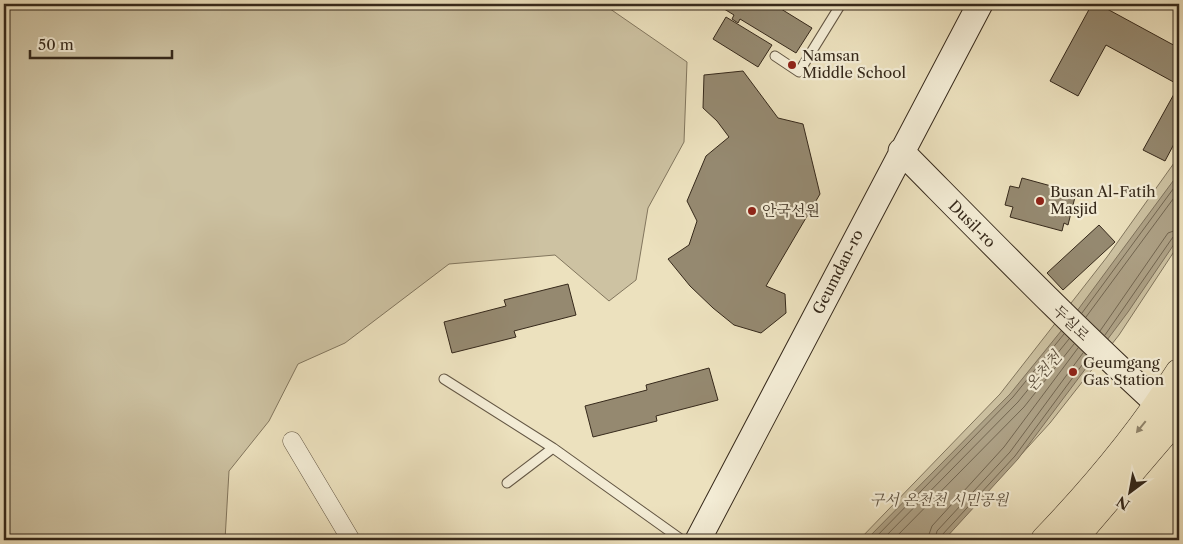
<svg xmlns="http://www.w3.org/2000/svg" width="1183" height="544" font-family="'Libre Caslon Text','Noto Serif KR',serif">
	<rect width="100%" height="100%" fill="#ece1be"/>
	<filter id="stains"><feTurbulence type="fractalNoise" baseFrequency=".004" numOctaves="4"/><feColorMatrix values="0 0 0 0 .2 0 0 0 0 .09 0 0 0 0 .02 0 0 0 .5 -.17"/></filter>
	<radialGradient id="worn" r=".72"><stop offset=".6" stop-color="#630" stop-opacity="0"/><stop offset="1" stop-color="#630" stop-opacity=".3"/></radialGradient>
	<path fill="#cdc2a2" stroke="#82765e" d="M4,4H603L687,62L684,142L648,208L636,280L609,301L555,255L449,264L345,343L298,364L269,421L229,471L225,540H4Z
		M1179,156V244L1119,335L1050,423L943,540H859L1000,394L1107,257Z"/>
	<path fill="#aea287" stroke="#7e725c" d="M1179,173V237L1128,312L1018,459L944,540H866L1010,394L1074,315Z"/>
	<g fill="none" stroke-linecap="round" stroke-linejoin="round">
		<path stroke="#726651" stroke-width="1" d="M1082,313L1179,181
			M1086,317L1179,191
			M1100,331L1168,233L1179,229
			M1105,335L1173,237L1179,235
			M873,540L1013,397L1064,334
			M882,540L1018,402L1069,339
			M893,540L1024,407L1074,344
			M927,540L932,526L1004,447L1078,348
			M935,540L937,531L1010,452L1083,353
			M941,540L942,535L1015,456L1088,357"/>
	</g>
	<path fill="#958970" stroke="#36291b" d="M716,4H773L812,28L796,53L740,19L738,23L732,19L734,15Z
		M1092,4H1098L1179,48V147L1174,144L1165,161L1143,150L1179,85L1106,45L1078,96L1050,81Z
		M726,17L772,45L758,67L713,39Z
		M743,71L778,118L803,124L820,194L766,286L785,294L786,313L761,333L734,325L713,308L690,286L668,259L689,245L697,221L687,201L706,156L729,137L717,121L703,108L704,75Z
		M1022,178L1073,192L1072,196L1075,197L1068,225L1064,223L1062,231L1010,217L1013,207L1005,205L1010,186L1019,188Z
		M1099,225L1115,242L1063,290L1047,273Z
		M568,284L576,315L514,331L516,337L452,353L444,322L506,306L504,300Z
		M709,368L718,400L656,416L657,421L593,437L585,406L647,390L646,385Z"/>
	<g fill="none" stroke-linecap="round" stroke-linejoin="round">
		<defs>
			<path id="lane" d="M775,56L799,72L841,4
				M444,379L553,448
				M507,483L553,448L682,540"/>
			<path id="street" d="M292,441L351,540"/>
			<path id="secondary" d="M901,151C990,241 1078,332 1172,417
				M698,540L980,4"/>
			<path id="primary" d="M1045,540C1094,489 1141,433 1179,373
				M1072,540L1179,415"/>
		</defs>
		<use href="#lane" stroke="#645744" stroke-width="11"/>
		<use href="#street" stroke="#645744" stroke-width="19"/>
		<use href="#secondary" stroke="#36291b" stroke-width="27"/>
		<use href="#primary" stroke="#36291b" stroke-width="29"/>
		<use href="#lane" stroke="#f3ecd5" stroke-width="9"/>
		<use href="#street" stroke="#f3ecd5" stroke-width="18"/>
		<use href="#secondary" stroke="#f3ecd5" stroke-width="25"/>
		<use href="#primary" stroke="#ece1be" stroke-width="28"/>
	</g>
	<defs><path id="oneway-solid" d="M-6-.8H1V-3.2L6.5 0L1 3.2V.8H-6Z" transform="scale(1.25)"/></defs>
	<use fill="#91856c" href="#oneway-solid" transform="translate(1141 427) rotate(129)"/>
	<g fill="#8f2418" stroke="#f3ecd5" stroke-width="2">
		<circle cx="792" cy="65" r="5"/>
		<circle cx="1040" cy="201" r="5"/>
		<circle cx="752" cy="211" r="5"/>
		<circle cx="1073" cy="372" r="5"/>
	</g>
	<g text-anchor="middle" stroke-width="4.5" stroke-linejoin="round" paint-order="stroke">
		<g font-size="15" fill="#36291b" stroke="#f3ecd5" text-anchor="start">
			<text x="802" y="61">Namsan<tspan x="802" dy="17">Middle School</tspan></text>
			<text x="1050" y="197">Busan Al-Fatih<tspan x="1050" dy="17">Masjid</tspan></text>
			<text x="762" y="216">안국선원</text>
			<text x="1083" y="368">Geumgang<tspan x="1083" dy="17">Gas Station</tspan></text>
		</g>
		<g font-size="15" fill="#36291b" stroke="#f3ecd5">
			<text transform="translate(972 224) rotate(45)" y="5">Dusil-ro</text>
			<text transform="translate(838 272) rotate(-63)" y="5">Geumdan-ro</text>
			<text transform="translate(1071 323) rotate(44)" y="5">두실로</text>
		</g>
		<g font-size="15" font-style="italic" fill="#5c4f3d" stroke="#f3ecd5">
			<text x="939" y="505">구서 온천천 시민공원</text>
		</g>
		<g font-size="16" font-style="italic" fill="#5a4d3b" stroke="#f3ecd5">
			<text transform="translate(1043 371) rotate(-50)" y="6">온천천</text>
		</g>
	</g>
	<rect width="1183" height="544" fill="none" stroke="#ece1be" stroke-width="20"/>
	<rect x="5" y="5" width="1173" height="534" fill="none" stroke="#36291b" stroke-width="2.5"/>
	<rect x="10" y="10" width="1163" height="524" fill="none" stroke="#36291b"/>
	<g transform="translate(1130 492) rotate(212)" stroke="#f3ecd5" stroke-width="4" paint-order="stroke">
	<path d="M0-4L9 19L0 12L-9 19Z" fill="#36291b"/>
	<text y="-8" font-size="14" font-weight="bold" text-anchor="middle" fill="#36291b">N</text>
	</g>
	<path d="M30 50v8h142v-8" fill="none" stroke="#36291b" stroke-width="2.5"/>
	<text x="38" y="50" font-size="15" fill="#36291b" stroke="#f3ecd5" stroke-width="4" paint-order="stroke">50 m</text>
	<rect width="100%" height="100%" filter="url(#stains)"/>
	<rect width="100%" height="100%" fill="url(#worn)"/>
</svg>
